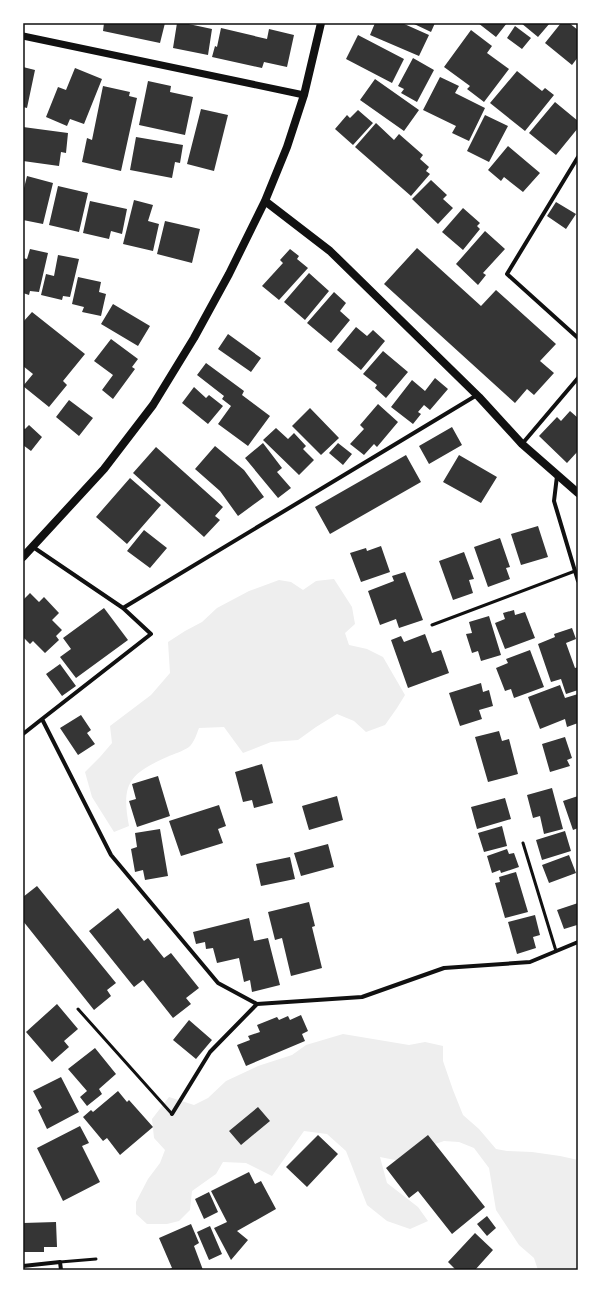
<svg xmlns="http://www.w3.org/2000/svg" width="601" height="1293" font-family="Commissioner,sans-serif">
	<rect width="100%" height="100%" fill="#fff"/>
	<path fill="#eee" d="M334,579L352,607L355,624L345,633L349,645L367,649L383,657L405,695L397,708L385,725L366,732L354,721L337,714L316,727L298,740L271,742L243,753L224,727L199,728C197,733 194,743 189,747C183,751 174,754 167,757C129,774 121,784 129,826L114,832L92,797L85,772L100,757L112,743L110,726L151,695L170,673L168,642L185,631L202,622L217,608L249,591L279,580L291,582L303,590L316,581Z
		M343,1034L409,1045L425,1042L443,1046V1061L453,1090L463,1115L479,1129L496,1149L507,1151L532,1152L560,1156L578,1160V1270H538L534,1258L519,1245L496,1210L489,1168L474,1148L459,1142L444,1141L423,1148L405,1162L380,1157L387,1183L418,1207L428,1221L410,1229L387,1221L367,1205L346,1151L327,1134L304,1131L272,1176L246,1163L223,1162L216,1174L192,1191L190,1210L179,1221L167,1224H147L136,1214V1202L148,1179L160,1163L165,1150L154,1138L152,1119L169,1097L194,1105L208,1098L226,1081L258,1066L292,1055L306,1045Z"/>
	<path fill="#353535" d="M104,23H165L160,43L103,31Z
		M177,23H184L212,29L208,55L173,48Z
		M375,23H402L429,35L419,56L370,35Z
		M412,23H435L431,32Z
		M478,23H507L496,37Z
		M521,23H550L538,37Z
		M561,23H569L578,30V57L572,65L545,43Z
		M515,26L531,38L522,49L507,38Z
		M221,28L267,39L269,29L294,35L287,67L264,62L262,68L212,57L215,46L217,47Z
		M471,30L492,46L487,53L509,69L484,102L467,89L470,86L444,67Z
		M358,35L404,59L392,83L346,59Z
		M413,58L434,70L417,102L401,93L404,89L398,86Z
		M23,67L35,70L27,108L23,107Z
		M75,68L102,79L84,124L70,119L67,126L46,117L58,87L66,90Z
		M517,71L542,91L545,88L554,95L525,131L490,103Z
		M440,77L459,86L455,93L485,108L469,141L452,133L456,126L423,110Z
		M375,79L419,110L404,131L360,100Z
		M148,81L171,86L170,92L193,97L185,135L139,125Z
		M103,86L130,92L129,96L137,98L121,171L82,162L87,138L92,140Z
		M555,102L578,121V128L556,155L529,133Z
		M201,109L228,115L214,171L187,164Z
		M358,110L373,123L353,145L335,129L347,115L350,118Z
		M485,115L508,126L489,162L467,151Z
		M376,123L394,140L399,134L423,155L420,159L429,167L426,171L430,174L411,196L355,147Z
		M23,127L68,133L66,153L61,152L59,166L23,161Z
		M136,137L183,145L180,163L175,162L172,178L130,170Z
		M508,146L540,173L523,192L504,177L501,181L488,170Z
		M27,176L53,183L43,224L23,220V192Z
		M431,180L447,195L443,199L453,208L438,224L412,199Z
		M58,186L88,193L79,232L49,225Z
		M134,200L153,205L148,221L159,224L153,251L123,244Z
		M90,201L127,209L122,234L111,231L109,239L83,233Z
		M556,202L576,214L566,229L547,216Z
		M463,208L480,223L477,226L480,229L463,250L442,232Z
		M165,221L200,229L192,263L157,254Z
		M485,231L505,249L483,273L486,275L478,285L456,264Z
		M417,248L481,306L496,290L556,344L540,361L554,373L534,395L527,389L515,403L384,284Z
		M30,249L48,253L39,292L30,291L29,295L23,293V258L27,259Z
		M290,249L299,256L297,259L308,268L279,300L262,286L283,263L280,260Z
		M58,255L79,259L70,297L63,296L62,300L41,295L46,274L54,276Z
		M309,273L329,291L305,320L284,302Z
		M78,277L101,282L99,292L106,294L101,316L82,312L84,307L72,304Z
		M334,292L346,303L340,311L350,320L331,343L307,323Z
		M113,304L150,326L138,346L101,324Z
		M32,312L85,354L63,381L67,385L49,407L23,386L33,374L23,366V322Z
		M356,327L367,336L373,330L385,341L361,370L337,350Z
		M228,334L261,358L251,372L218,349Z
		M111,339L138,359L132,367L135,369L113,399L102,390L113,375L94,361Z
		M383,351L408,372L386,398L375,388L377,385L363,374Z
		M206,363L244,391L242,395L270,416L248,446L218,424L231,406L222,399L224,396L197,375Z
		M435,378L448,389L430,410L424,405L418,412L421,414L413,424L391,407L412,380L425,391Z
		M194,387L206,398L209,395L223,406L208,424L182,403Z
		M69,400L93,418L79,436L56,417Z
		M378,404L398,422L377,447L374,444L364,455L350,444L364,429L360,425Z
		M310,408L339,438L321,455L292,426Z
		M570,411L578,418V451L567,463L539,436L557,417L561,421Z
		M29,425L42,437L31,451L23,445V428L25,429Z
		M452,427L462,445L429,464L419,446Z
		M276,428L288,439L294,433L306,446L303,449L314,460L299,475L263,440Z
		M263,443L282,468L277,472L291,488L278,498L245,458Z
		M338,443L352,454L343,465L329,453Z
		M215,446L244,470L264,497L238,516L220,491L195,469Z
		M156,447L223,507L215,516L220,520L204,537L133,473Z
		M406,455L421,482L330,534L315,507Z
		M459,455L497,477L481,503L443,482Z
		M130,478L161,505L127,544L96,517Z
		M538,526L548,557L521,565L511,534Z
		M144,530L167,548L150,568L127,551Z
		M500,538L510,567L506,568L510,579L488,587L474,547Z
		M381,546L390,572L361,582L350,553L366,548L367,551Z
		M464,552L474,579L469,580L473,593L453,600L439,561Z
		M405,572L423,620L399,628L396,619L380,625L368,591L394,581L392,576Z
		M30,593L39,602L44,597L59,613L52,620L62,630L56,636L59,640L45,653L33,641L30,644L23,637V600Z
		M104,608L128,640L76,678L60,657L71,649L63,638Z
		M514,610L515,615L525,612L535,638L505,649L495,623L505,619L503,613Z
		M489,616L501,655L481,661L478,651L472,653L466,634L472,633L469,622Z
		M572,628L576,639L566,643L575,668L578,667V690L566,694L561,679L551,682L538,644L555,637L554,634Z
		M425,634L432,653L441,650L449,673L408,688L391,640L401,636L404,642Z
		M530,650L544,687L514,698L511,689L505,691L496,668L508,663L506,659Z
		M60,664L76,686L62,696L46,674Z
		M481,683L483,692L489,690L493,706L479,710L482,719L460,726L449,693Z
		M560,685L565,698L578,694V723L567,727L565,719L540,729L528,697Z
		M81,715L91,730L87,733L95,744L78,755L60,728Z
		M499,731L502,741L509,739L518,774L488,782L475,737Z
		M565,737L572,758L567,760L570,766L550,772L542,744Z
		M262,764L273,803L254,808L252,800L243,802L235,772Z
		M158,776L170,816L137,827L129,801L136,799L132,784Z
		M552,788L563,829L544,834L540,816L533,818L527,795Z
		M337,796L343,820L309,830L302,806Z
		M578,796V828L573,830L563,801Z
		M505,798L511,819L477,829L471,807Z
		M219,805L226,826L218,829L223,843L181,856L169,821Z
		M502,826L507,846L484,852L478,833Z
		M160,829L168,876L145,880L143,870L135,872L131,849L137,847L135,833Z
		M565,831L571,851L542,860L536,840Z
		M328,844L334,867L301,876L294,853Z
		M507,849L509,854L514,853L519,867L501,873L500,870L492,873L487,856Z
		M569,855L576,873L549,883L542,865Z
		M290,857L295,879L261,886L256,864Z
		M516,872L528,912L505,918L495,883L500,882L499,877Z
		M37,886L116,983L107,990L111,996L94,1010L23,921V897Z
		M309,902L315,926L312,927L322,968L291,976L282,938L275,940L268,912Z
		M578,903V929L577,925L564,929L557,910Z
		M118,908L144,941L148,938L164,958L171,953L199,988L186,998L191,1004L173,1018L143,980L134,987L89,931Z
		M535,915L540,935L533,937L536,948L517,954L508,922Z
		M249,918L254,941L268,938L280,985L252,992L250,980L244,982L239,958L217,963L213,948L206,949L205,942L196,944L193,932Z
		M57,1004L78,1029L64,1041L69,1047L52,1062L26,1032Z
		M301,1015L308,1031L302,1034L305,1041L246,1066L237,1045L250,1040L248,1036L260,1032L257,1025L277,1017L279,1020L288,1016L290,1020Z
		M189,1020L212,1040L196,1059L173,1040Z
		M95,1048L116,1074L99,1089L102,1094L87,1106L80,1097L87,1091L68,1069Z
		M61,1077L79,1112L47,1129L38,1110L42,1108L33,1091Z
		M118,1091L127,1102L129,1100L153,1127L120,1155L107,1138L103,1141L83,1117L91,1110L93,1112Z
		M258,1107L270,1121L241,1145L229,1131Z
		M80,1126L89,1143L82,1146L100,1182L63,1201L37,1148Z
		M318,1135L338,1154L307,1187L286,1167Z
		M428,1135L485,1207L452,1234L418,1191L409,1198L386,1168Z
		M249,1172L255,1184L261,1181L276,1209L237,1231L248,1240L231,1260L214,1228L227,1222L211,1191Z
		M209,1192L218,1212L204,1219L195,1199Z
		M487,1216L496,1228L487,1236L477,1224Z
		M56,1222L57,1247H44V1252H23V1223Z
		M191,1224L199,1243L194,1246L203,1270H167L172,1268L159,1238Z
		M210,1226L222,1254L209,1260L197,1232Z
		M475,1233L493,1250L475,1270H456L448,1262Z"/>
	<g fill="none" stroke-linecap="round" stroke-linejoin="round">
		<path stroke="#111" stroke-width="3" d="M432,625L575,571
			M523,843L556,951
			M78,1009L172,1114
			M60,1262L96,1259"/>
		<path stroke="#111" stroke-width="4" d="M578,157L507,274L578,338
			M522,444L578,378
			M557,476L554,501L578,581
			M33,547L123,608L151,634L42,719
			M123,608L477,395
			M23,734L42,719L111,855L218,983L257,1004L362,997L444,968L530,962L578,942
			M172,1114L210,1052L257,1004
			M23,1266L60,1262L61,1270"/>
		<path stroke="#111" stroke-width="7" d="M23,36L304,95"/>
		<path stroke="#111" stroke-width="8" d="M265,201L330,251L479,397L522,444L578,493
			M23,557L104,469L153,405L194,338L229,274L265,201L287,147L304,95L321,23"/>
	</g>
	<rect width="601" height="1293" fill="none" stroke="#ffffff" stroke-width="48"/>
	<rect x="24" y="24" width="553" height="1245" fill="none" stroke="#111" stroke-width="1.5"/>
</svg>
